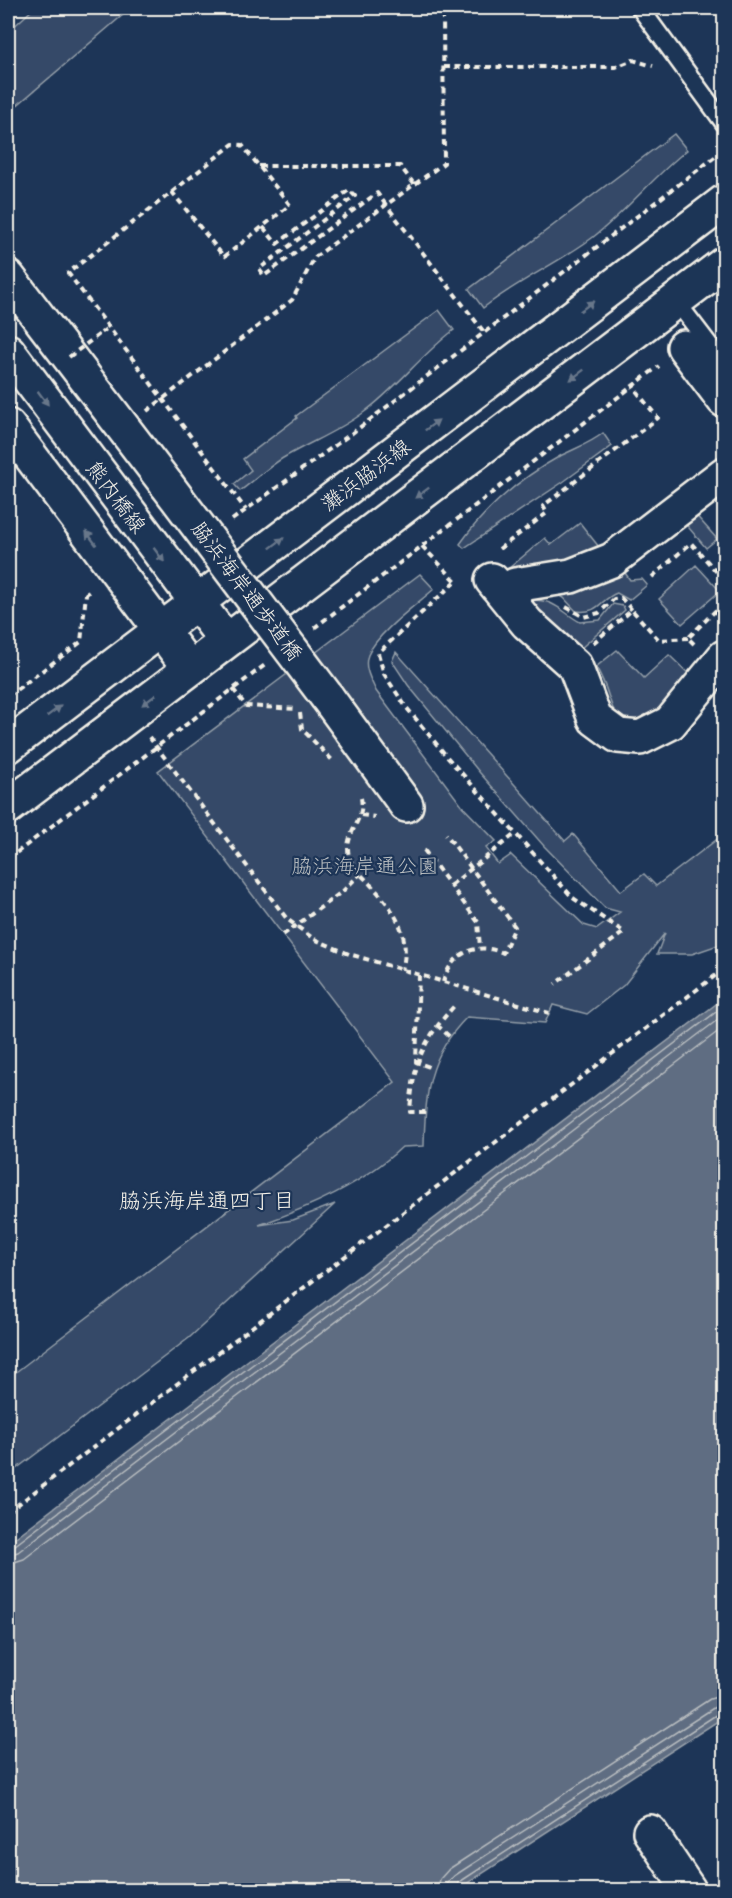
<svg xmlns="http://www.w3.org/2000/svg" width="732" height="1898" font-family="'Patrick Hand','Klee One',sans-serif">
	<rect width="100%" height="100%" fill="#1d3557"/>
	<filter id="ink" filterUnits="userSpaceOnUse"><feTurbulence type="fractalNoise" baseFrequency=".0167" numOctaves="2"/><feDisplacementMap in="SourceGraphic" scale="12" xChannelSelector="R" yChannelSelector="G"/><feConvolveMatrix kernelMatrix="1 2 1 2 8 2 1 2 1" color-interpolation-filters="sRGB"/></filter>
	<g filter="url(#ink)">
		<path fill="#354a67" stroke="#949ea8" stroke-width="1.5" d="M34,8H131L8,113V32Z
			M674,134L687,150C653,177 627,211 592,238C557,264 517,281 483,308L469,289Z
			M439,310L454,330C421,355 396,389 363,413C337,432 310,442 283,458C268,467 254,481 240,491L234,484L251,470L243,459L297,418L296,416Z
			M603,433L612,446L563,482L464,548L460,544C486,507 522,477 562,455C576,448 591,443 603,433Z
			M694,513L717,539L706,548L683,521Z
			M580,523L599,547L586,559L517,576L508,569L545,538L551,545Z
			M696,565L720,591L682,624L659,599Z
			M623,570L630,580L642,579L647,585L629,600L617,593C599,600 600,614 576,611L564,598L551,590Z
			M420,574L434,589C416,605 377,633 368,655C363,667 371,680 376,691L462,806L496,841L486,848L498,864L511,855L584,925L597,929L620,912L605,908L544,846L480,773L408,685L392,661L396,652L565,841L573,834L621,891L644,874L656,886L724,834V943L692,954H657L665,933L624,985L587,1014L553,1005L545,1023L467,1017C428,1056 425,1094 424,1146L402,1147C363,1184 310,1207 259,1225L293,1220L335,1204L189,1338L8,1475V1378L395,1082L158,771Z
			M533,600C555,600 562,612 580,622L600,620L613,604L623,606L625,610L581,648L527,604Z
			M617,650L644,678L669,655L692,677L662,718C599,726 621,710 596,667Z"/>
		<path fill="#5e6d82" stroke="#9aa2ab" stroke-width="1.5" d="M724,998V1717L457,1890H8V1543Z"/>
		<g fill="none" stroke-linecap="round" stroke-linejoin="round">
			<path stroke="#b8bcbf" stroke-width="1.5" d="M8,1548L14,1546L724,1006
				M8,1555L18,1552L724,1015
				M8,1564L24,1559L724,1027
				M438,1890L440,1879L449,1869L710,1699L724,1695
				M447,1890L448,1882L454,1876L715,1707L724,1704
				M454,1890L458,1883L719,1713L724,1712"/>
			<defs>
				<path id="lane" d="M640,8L724,123
					M676,301L724,364"/>
				<path id="street" d="M8,277L167,485
					M684,347L724,400
					M492,580L527,623L575,666L595,719L618,736L640,738L670,723L724,657
					M503,593L515,585L571,576L612,560L724,474
					M327,697L406,805
					M650,1832L689,1890"/>
				<path id="secondary" d="M8,351L226,641
					M8,426L190,669
					M8,746L724,202
					M8,807L724,264"/>
			</defs>
			<use href="#lane" stroke="#f4f1e8" stroke-width="21"/>
			<use href="#street" stroke="#f4f1e8" stroke-width="38"/>
			<use href="#secondary" stroke="#f4f1e8" stroke-width="38"/>
			<path stroke="#f4f1e8" stroke-width="4" stroke-dasharray="6 4.5" stroke-linecap="butt" d="M8,15L16,8
				M444,67H616L633,60L653,66
				M259,166H400L414,184
				M172,192L233,144L242,145L290,205L224,257L172,192L68,273L246,510
				M263,227L277,244L349,190L355,196L259,269L264,276L377,193L386,205L444,163L443,8
				M101,333L109,327
				M147,411L292,300L315,257L386,205L484,332
				M232,520L359,428L724,150
				M422,546L456,581
				M499,549L547,513L543,506L658,418L633,387
				M652,577L691,543L724,580
				M455,582L378,653L384,674L406,707L448,758L573,898L624,932L555,984
				M566,607L584,617L599,613L614,599L621,598L632,610
				M314,628L659,366
				M593,643L632,610L659,640L688,638
				M694,644L688,638L724,602
				M233,689L246,706L296,709
				M8,696L81,642L86,594L92,590
				M300,713L302,729L333,761
				M149,737L287,919L314,939L349,954L549,1013
				M361,798C366,821 341,835 350,859C354,870 363,876 370,884C394,909 412,935 402,970
				M361,815L375,817
				M424,850L478,922L480,948
				M8,859L265,665
				M451,885L515,834
				M283,935L343,891L360,874
				M419,975L416,1062L432,1068
				M443,982C451,954 475,941 503,953L515,927L446,834
				M437,1025L450,1037
				M425,1112H410C413,1062 423,1040 456,1004
				M8,1512L724,969"/>
			<use href="#lane" stroke="#1d3557" stroke-width="16"/>
			<use href="#street" stroke="#1d3557" stroke-width="33"/>
			<use href="#secondary" stroke="#1d3557" stroke-width="33"/>
			<defs>
				<path id="street-bridge" d="M167,485L327,697"/>
			</defs>
			<use href="#street-bridge" stroke="#f4f1e8" stroke-width="38" stroke-linecap="butt"/>
			<path stroke="#f4f1e8" stroke-width="4" stroke-dasharray="6 4.5" stroke-linecap="butt" d="M69,357L101,333"/>
			<use href="#street-bridge" stroke="#1d3557" stroke-width="33"/>
		</g>
		<defs><path id="oneway-solid" d="M-6-.8H1V-3.2L6.5 0L1 3.2V.8H-6Z" transform="scale(1.5)"/></defs>
		<g fill="#68778a">
			<use href="#oneway-solid" transform="translate(587 306) rotate(-37)"/>
			<use href="#oneway-solid" transform="translate(577 375) rotate(143)"/>
			<use href="#oneway-solid" transform="translate(43 398) rotate(53)"/>
			<use href="#oneway-solid" transform="translate(432 425) rotate(-37)"/>
			<use href="#oneway-solid" transform="translate(422 493) rotate(143)"/>
			<use href="#oneway-solid" transform="translate(91 538) rotate(-127)"/>
			<use href="#oneway-solid" transform="translate(277 543) rotate(-37)"/>
			<use href="#oneway-solid" transform="translate(159 555) rotate(53)"/>
			<use href="#oneway-solid" transform="translate(149 700) rotate(143)"/>
			<use href="#oneway-solid" transform="translate(54 711) rotate(-37)"/>
		</g>
	</g>
	<g text-anchor="middle" stroke-width="4.5" stroke-linejoin="round" paint-order="stroke">
		<g font-size="21" fill="#f4f1e8" stroke="#1d3557">
			<text transform="translate(366 475) rotate(-37)" y="7">灘浜脇浜線</text>
			<text transform="translate(116 497) rotate(53)" y="7">熊内橋線</text>
			<text transform="translate(247 591) rotate(53)" y="7">脇浜海岸通歩道橋</text>
		</g>
		<g font-size="21" fill="#bbbfc1" stroke="#1d3557">
			<text x="365" y="873">脇浜海岸通公園</text>
		</g>
		<g font-size="22" fill="#f4f1e8" stroke="#1d3557">
			<text x="207" y="1208">脇浜海岸通四丁目</text>
		</g>
	</g>
	<rect width="732" height="1898" fill="none" stroke="#1d3557" stroke-width="30"/>
	<rect x="15" y="15" width="702" height="1868" fill="none" stroke="#f4f1e8" stroke-width="2" filter="url(#ink)"/>
</svg>
